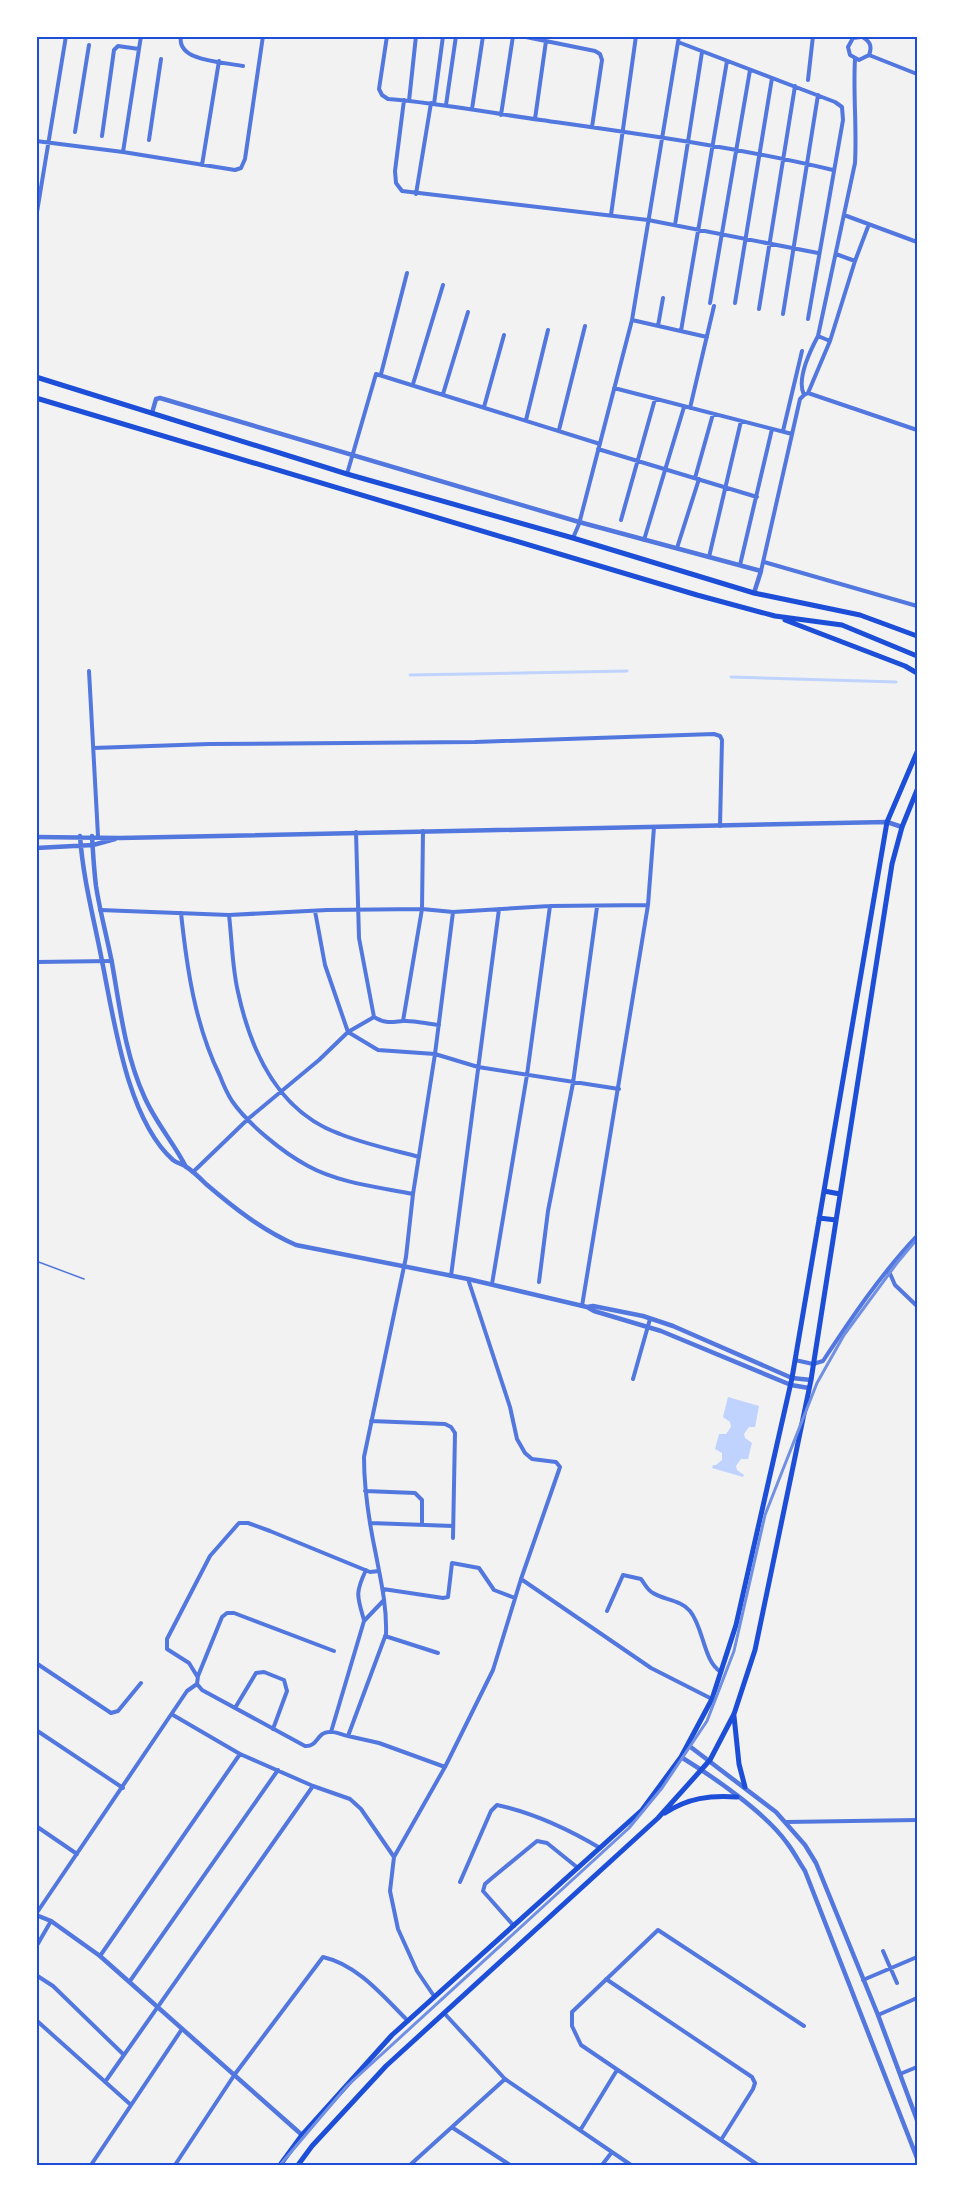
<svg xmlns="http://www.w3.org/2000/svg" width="953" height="2201" font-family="'Exo 2',sans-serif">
	<rect width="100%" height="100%" fill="#f2f2f2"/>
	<path fill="#bfd3fe" d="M728,1397L759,1406L755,1427H749L744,1434L745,1438L752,1443L748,1459H741L736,1466L737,1470L744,1475L743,1477L712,1468L713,1465H716L722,1460V1453L715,1449L719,1434H726L731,1427L730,1422L723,1417Z"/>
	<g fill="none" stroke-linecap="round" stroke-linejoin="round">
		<path stroke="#bfd3fe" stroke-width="3" d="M410,675L627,671
			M731,677L896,682"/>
		<path stroke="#5277de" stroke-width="1.5" d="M36,1261L84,1279"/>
		<path stroke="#5277de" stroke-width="4" d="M181,36C176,62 225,62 243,66
			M387,36L379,89L382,95L388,99C440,103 490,113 541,120C639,134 736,147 833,170
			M521,36L595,51L600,54L602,60L592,127
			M578,36H584
			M860,36C869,40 873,45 869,55L859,60L850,55L848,47L853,38L861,37
			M678,42L835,102L842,107L843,120L808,319
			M869,55L917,74
			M855,59C853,94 857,128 855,163L818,336C810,351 796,379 804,395L808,393L917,430
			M808,80L813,36
			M404,100L395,171L396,183L402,191L648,220L818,253
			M409,101L416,36
			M434,104L443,36
			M446,105L456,36
			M472,109L483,36
			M501,115L513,36
			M535,119L546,41
			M75,132L89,45
			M102,136L114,50L118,46L139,49
			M149,140L161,59
			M36,141L123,152L235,170L241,168L245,159L263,36
			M123,152L141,36
			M202,165L219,61
			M416,194L431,103
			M611,215L636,36
			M844,215L917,242
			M36,218L66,36
			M675,225L702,52
			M855,261L869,224
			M710,303L750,70
			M735,303L772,78
			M759,309L795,86
			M783,314L818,95
			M632,320L707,337
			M658,326L663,298
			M681,331L727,61
			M818,336L830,341L855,261L836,254
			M381,374L407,273
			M413,384L443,285
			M614,388L792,434
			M808,393L830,341
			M443,394L468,312
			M484,407L504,335
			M690,408L714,306
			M526,420L548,330
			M559,430L585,326
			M783,431L802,351
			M598,449L757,497
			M347,474L376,374L600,444
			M695,478L713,414
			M621,520L655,399
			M573,538L579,524L632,320L679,36
			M644,540L684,407
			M677,548L699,479
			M709,557L741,421
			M764,562L917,606
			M740,565L772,429
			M761,571L800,399L804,395
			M89,671L98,836
			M93,748L209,744L475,742L714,734L720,736L722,740L720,826
			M356,832L359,938L374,1017C386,1024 391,1022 403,1021C414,1020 427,1024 439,1025
			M100,910L229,915L327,910L422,909L453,912L550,906L648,905
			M315,911L325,965L348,1032L378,1050L435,1054L478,1067L619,1089
			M181,913C187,969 195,1025 220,1076C223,1084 227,1093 232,1101C248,1124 282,1152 308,1166C339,1183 378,1187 413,1194
			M229,915C232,940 232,967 238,992C251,1052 278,1112 340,1134C365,1144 393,1150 419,1157
			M36,962L112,961
			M403,1021L422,909L423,831
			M193,1172L248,1119L319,1060L348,1032L374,1017
			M888,1269L895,1285L917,1306
			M451,1276L499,909
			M539,1282L548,1211L573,1083L597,907
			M492,1284L527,1075L550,906
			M582,1306L648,905L654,827
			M795,1360L813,1364L823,1361C852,1317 881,1274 917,1236
			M633,1379L650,1319
			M371,1421L445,1424L451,1427L455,1433L453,1538
			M365,1491L415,1493L422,1500V1524
			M370,1523L453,1526
			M521,1579L651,1668L712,1699
			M383,1589L443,1598L448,1597L452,1563L479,1568L494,1590L515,1598
			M607,1611L623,1575L641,1579C645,1584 647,1590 653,1593C664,1600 681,1600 690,1611C704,1628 703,1661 721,1672
			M364,1620C357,1596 355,1593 366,1570
			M385,1636L438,1653
			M334,1651L234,1613H227L222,1617L198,1676L197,1684L202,1690L305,1746C318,1747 317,1732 329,1732C335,1731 342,1735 348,1736L386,1634C387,1607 381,1581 376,1555C369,1522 364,1491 364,1457L406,1257L413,1194L435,1054L453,912
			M36,1663L111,1713L118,1711L141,1683
			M197,1676L189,1663L167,1649V1639L210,1556L239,1523H248L270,1531L370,1572L379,1571
			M235,1708L256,1673L264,1672L284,1680L287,1691L273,1729
			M173,1715L240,1754L313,1786L350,1799L361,1809L394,1857
			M36,1730L123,1788
			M331,1732L364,1621L384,1600
			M348,1736L379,1743L445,1767
			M786,1822L917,1820
			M36,1826L77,1854
			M460,1882L491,1811L497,1805C534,1813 568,1829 600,1848
			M36,1914L187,1691L197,1684
			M514,1926L483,1891L485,1884L492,1878L537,1841L547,1843L578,1868
			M36,1947L51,1921
			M883,1951L897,1983
			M100,1956L240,1754
			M36,1975L53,1986L124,2055
			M606,1979L752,2077L755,2083L753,2089L721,2140L758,2165
			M863,1980L917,1957
			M130,1981L278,1770
			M434,1996L417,1971L398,1929L390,1891L394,1857L445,1767L493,1670L521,1579L560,1467L556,1462L532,1459L525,1453L517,1439L510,1407L468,1279
			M444,2013L505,2079L631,2165
			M878,2015L917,1998
			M36,2020L131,2105
			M900,2074L917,2067
			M105,2082L313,1786
			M453,2128L510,2165
			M581,2129L617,2070
			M721,2140L581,2045L572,2026V2012L658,1930L804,2026
			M91,2165L182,2029
			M175,2165L235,2074L323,1957C358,1965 383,1996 408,2021
			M410,2165L505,2079
			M602,2165L612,2152"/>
		<path stroke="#5277de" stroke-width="4.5" d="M152,413L156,399L160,398L579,522L761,571L754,593
			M80,836C83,879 94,919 102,961C114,1020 127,1119 173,1160C177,1163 182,1164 185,1166C193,1171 200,1178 206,1184C234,1208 262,1230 296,1245L468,1279L587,1307L594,1311L661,1331L791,1385L809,1388
			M92,836C93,853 94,870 96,886C100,912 107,937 112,963C120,1008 125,1054 144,1096C155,1122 174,1143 186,1167
			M36,837L120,838L887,822L902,827
			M36,848L93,845L115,839
			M587,1307L593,1306L643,1316L673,1326L792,1378L811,1380
			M688,1745L776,1812L805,1845L816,1863L878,2015L917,2120
			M681,1757C712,1776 766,1813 787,1843C794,1852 799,1862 805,1871L917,2158
			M36,1915L51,1921L100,1956L302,2135"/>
		<path stroke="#1d4ed8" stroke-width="5" d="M36,377L347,474L573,538L754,593L860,615L917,636
			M36,398L697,595L775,616L842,625L917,656
			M785,620L905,666L917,673
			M824,1191L840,1194
			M819,1218L836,1220
			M734,1716L739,1764L745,1787
			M665,1813C688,1798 710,1795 737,1797
			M280,2165L302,2135L392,2035L642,1810L681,1757L712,1699L736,1625L792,1378L887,822L917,752
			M298,2165L312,2146L386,2066L658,1818L710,1760L734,1714L755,1650L811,1380L892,864L902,827L917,790"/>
		<path stroke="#7290e2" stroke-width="3" d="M280,2165L347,2086L629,1828L662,1788L707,1721L734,1651L765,1515L817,1383L844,1335L897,1263L917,1239"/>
	</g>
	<rect width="953" height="2201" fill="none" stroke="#ffffff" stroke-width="75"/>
	<rect x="38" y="38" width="878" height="2126" fill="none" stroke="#1d4ed8" stroke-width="2"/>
</svg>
